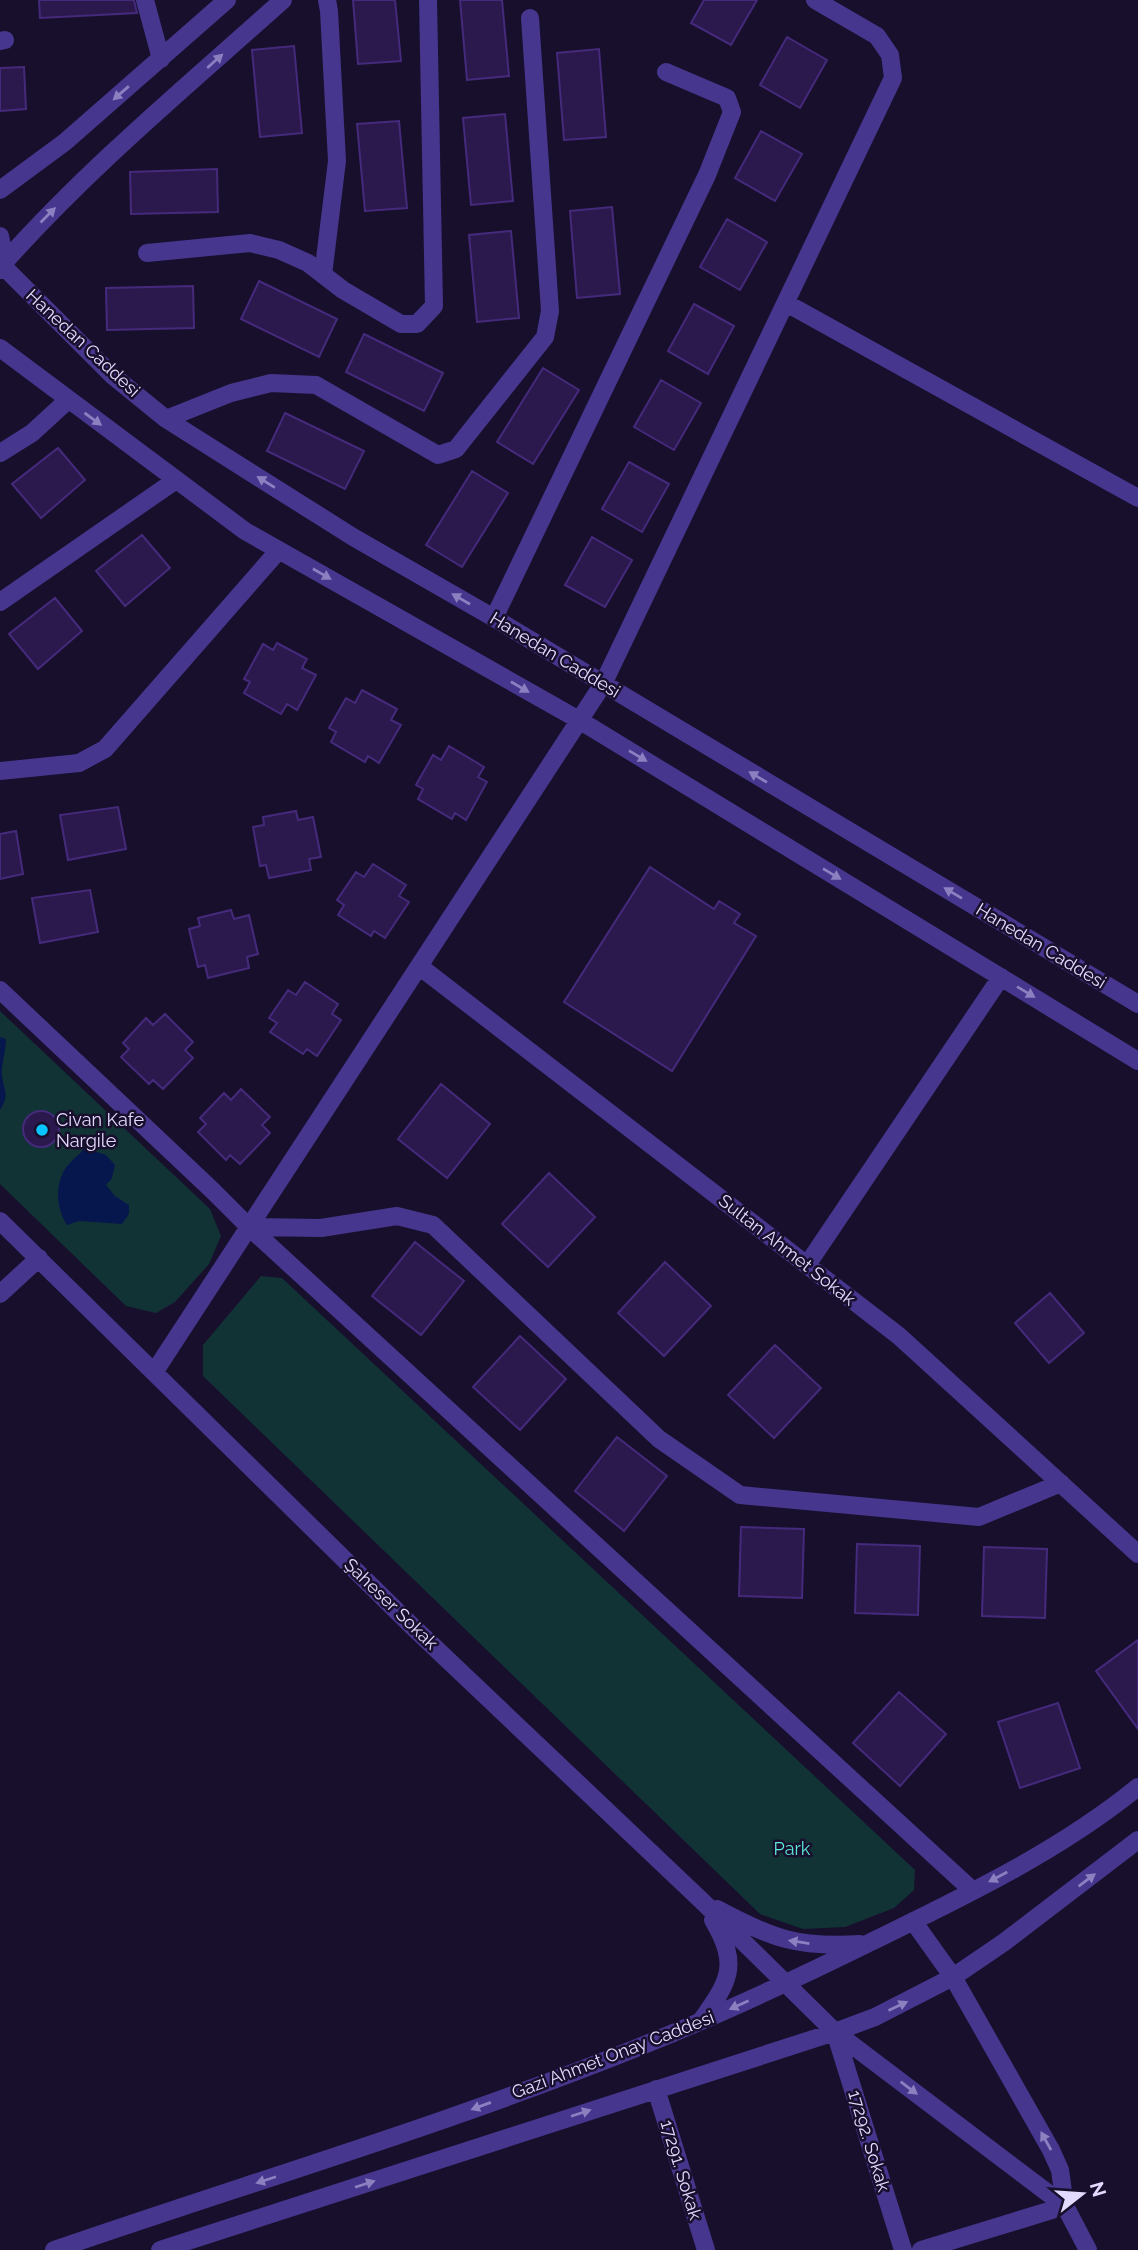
<svg xmlns="http://www.w3.org/2000/svg" width="1138" height="2250" font-family="Raleway,sans-serif">
	<rect width="100%" height="100%" fill="#180f2c"/>
	<path fill="#113336" d="M0,1011L210,1209L221,1236L209,1264L175,1302L156,1313L126,1306L0,1184Z
		M261,1276L282,1278L915,1870L914,1890L894,1908L845,1927L803,1929L760,1914L203,1376V1345Z"/>
	<path fill="#06174d" d="M0,1037L6,1039C6,1051 1,1065 2,1075C4,1092 10,1094 0,1110Z
		M85,1148L106,1155L115,1165L112,1178L106,1185L115,1196L129,1205V1214L122,1224L79,1221L67,1225C58,1211 55,1191 62,1175C65,1165 78,1156 85,1148Z"/>
	<path fill="#2b194e" stroke="#452a7c" stroke-width="2" d="M39,0H134L137,13L40,18Z
		M353,0H395L401,61L358,64Z
		M460,0H502L509,76L467,80Z
		M704,0H757L731,45L691,23Z
		M787,37L827,60L800,108L760,85Z
		M294,46L302,133L260,137L252,50Z
		M599,49L606,137L564,140L557,53Z
		M24,67L26,109L0,111V68Z
		M505,114L513,201L471,205L463,118Z
		M399,121L407,208L365,211L357,124Z
		M761,131L802,154L775,201L735,178Z
		M217,169L218,212L131,214L130,172Z
		M612,207L620,294L577,298L570,211Z
		M727,219L767,242L740,290L700,267Z
		M511,231L519,318L477,322L469,235Z
		M259,281L337,319L319,357L241,319Z
		M193,286L194,328L107,330L106,288Z
		M694,304L734,326L708,374L668,351Z
		M364,334L443,373L424,411L346,372Z
		M543,368L579,390L533,464L497,442Z
		M661,380L701,403L674,450L634,427Z
		M285,413L364,451L345,489L267,451Z
		M58,448L85,480L41,518L12,484Z
		M629,462L669,484L642,532L602,509Z
		M472,471L508,493L462,567L426,545Z
		M142,535L170,568L125,606L96,571Z
		M592,537L632,560L605,607L565,585Z
		M55,598L82,631L38,669L9,634Z
		M277,643L307,659L302,668L316,675L297,710L287,704L281,714L244,693L250,682L244,679L263,644L273,650Z
		M362,690L397,709L391,720L401,725L379,763L368,756L365,762L331,742L336,732L329,728L346,698L355,703Z
		M449,746L484,767L478,777L487,782L466,820L455,813L452,819L418,799L423,789L416,785L433,755L441,760Z
		M118,807L126,849L68,860L60,815Z
		M296,811L298,820L313,817L321,857L309,859L311,870L269,878L266,865L260,866L253,827L264,825L263,817Z
		M16,831L23,874L0,879V834Z
		M373,864L406,885L399,896L409,902L385,938L374,931L371,936L338,915L344,905L337,900L356,872L364,877Z
		M650,867L714,909L719,901L740,914L734,923L756,936L672,1071L564,1002Z
		M90,890L98,932L40,943L32,898Z
		M231,910L234,919L249,915L258,954L247,957L249,968L208,978L205,965L198,967L189,929L200,926L198,918Z
		M305,982L338,1004L332,1014L341,1020L317,1056L307,1049L303,1054L270,1032L277,1023L269,1018L288,990L296,995Z
		M165,1014L193,1042L185,1050L193,1058L163,1089L153,1080L149,1084L121,1057L129,1049L123,1043L146,1018L153,1025Z
		M441,1084L490,1124L447,1178L398,1139Z
		M241,1089L270,1117L262,1125L270,1133L240,1164L230,1155L226,1160L198,1132L206,1124L200,1118L224,1093L231,1100Z
		M23 1129a18 18 0 1 1 36 0a18 18 0 1 1-36 0Z
		M549,1173L595,1217L548,1267L502,1224Z
		M415,1242L464,1281L421,1335L372,1296Z
		M665,1262L711,1306L664,1356L618,1313Z
		M1050,1293L1084,1333L1049,1363L1015,1323Z
		M520,1336L566,1379L520,1430L473,1387Z
		M775,1345L821,1388L774,1438L728,1395Z
		M617,1437L667,1476L624,1531L575,1491Z
		M741,1527L804,1529L802,1598L739,1596Z
		M857,1544L920,1546L918,1615L855,1613Z
		M984,1547L1047,1549L1045,1618L982,1616Z
		M1138,1640V1729L1096,1671Z
		M899,1692L946,1734L900,1786L853,1743Z
		M1058,1703L1080,1768L1020,1788L998,1722Z"/>
	<g fill="none" stroke-linecap="round" stroke-linejoin="round">
		<path stroke="#46368e" stroke-width="18" d="M145,0L161,59
			M0,41L5,40
			M0,190L65,142L227,0
			M0,236L3,251L0,270
			M147,253L250,243L279,250L308,263L343,290L401,324H417L434,306L428,0
			M2,265L112,375L166,419L353,537L494,618L1138,1004
			M2,265C87,169 187,86 283,0
			M323,275L337,161L329,11L327,0
			M786,303L1138,498
			M0,348L245,531L579,720L1138,1061
			M166,419L231,393L271,383L316,385L438,455L456,449L545,337L550,311L530,18
			M0,453L32,433L68,400
			M0,602L176,480
			M494,618L707,175L732,112L727,98L666,72
			M0,771L79,763L105,749L279,550
			M419,966L899,1336L1138,1554
			M0,990L212,1190L249,1227L973,1891
			M0,1221L412,1626L703,1902L835,2032L1065,2206
			M249,1227L321,1228L397,1216L433,1225L659,1439L740,1495L979,1517L1061,1483
			M807,1265L1001,977
			M0,1294L39,1258
			M155,1371L603,684L893,78L890,55L877,36L815,0
			M717,1909C771,1938 797,1948 860,1944
			M913,1921L953,1977L1051,2150L1060,2170L1065,2206L1088,2250
			M701,2021C729,1981 740,1966 713,1920
			M835,2032L903,2250
			M656,2089L706,2250
			M54,2250C251,2182 451,2123 644,2045C721,2014 796,1979 871,1942C963,1897 1058,1852 1138,1787
			M160,2250L835,2032L875,2017L953,1977L1003,1943L1138,1840
			M921,2250L1065,2206"/>
	</g>
	<defs><path id="oneway-solid" d="M-6-.8H1V-3.2L6.5 0L1 3.2V.8H-6Z" transform="scale(1.75)"/></defs>
	<g fill="#8d80c1">
		<use href="#oneway-solid" transform="translate(215 61) rotate(-42)"/>
		<use href="#oneway-solid" transform="translate(121 93) rotate(139)"/>
		<use href="#oneway-solid" transform="translate(48 215) rotate(-45)"/>
		<use href="#oneway-solid" transform="translate(93 419) rotate(36)"/>
		<use href="#oneway-solid" transform="translate(266 482) rotate(-148)"/>
		<use href="#oneway-solid" transform="translate(322 574) rotate(30)"/>
		<use href="#oneway-solid" transform="translate(461 599) rotate(-150)"/>
		<use href="#oneway-solid" transform="translate(520 687) rotate(30)"/>
		<use href="#oneway-solid" transform="translate(638 756) rotate(31)"/>
		<use href="#oneway-solid" transform="translate(758 777) rotate(-149)"/>
		<use href="#oneway-solid" transform="translate(832 874) rotate(31)"/>
		<use href="#oneway-solid" transform="translate(953 893) rotate(-149)"/>
		<use href="#oneway-solid" transform="translate(1026 992) rotate(31)"/>
		<use href="#oneway-solid" transform="translate(998 1877) rotate(152)"/>
		<use href="#oneway-solid" transform="translate(1087 1880) rotate(-37)"/>
		<use href="#oneway-solid" transform="translate(799 1942) rotate(-171)"/>
		<use href="#oneway-solid" transform="translate(739 2005) rotate(156)"/>
		<use href="#oneway-solid" transform="translate(898 2006) rotate(-25)"/>
		<use href="#oneway-solid" transform="translate(909 2088) rotate(37)"/>
		<use href="#oneway-solid" transform="translate(481 2106) rotate(160)"/>
		<use href="#oneway-solid" transform="translate(581 2113) rotate(-18)"/>
		<use href="#oneway-solid" transform="translate(1046 2141) rotate(-119)"/>
		<use href="#oneway-solid" transform="translate(266 2180) rotate(162)"/>
		<use href="#oneway-solid" transform="translate(365 2184) rotate(-18)"/>
	</g>
	<circle fill="#06c4ff" stroke="#180f2c" stroke-width="2.5" cx="42" cy="1130" r="7"/>
	<g text-anchor="middle" stroke-width="5" stroke-linejoin="round" paint-order="stroke">
		<g font-size="18" fill="#e3daff" stroke="#180f2c">
			<text transform="translate(83 343) rotate(43)" y="6">Hanedan Caddesi</text>
			<text transform="translate(555 655) rotate(31)" y="6">Hanedan Caddesi</text>
			<text transform="translate(1041 946) rotate(31)" y="6">Hanedan Caddesi</text>
			<text transform="translate(787 1250) rotate(38)" y="6">Sultan Ahmet Sokak</text>
			<text transform="translate(391 1604) rotate(44)" y="6">Şaheser Sokak</text>
			<text transform="translate(613 2055) rotate(-21)" y="6">Gazi Ahmet Onay Caddesi</text>
			<text transform="translate(869 2141) rotate(73)" y="6">17292. Sokak</text>
			<text transform="translate(681 2170) rotate(73)" y="6">17291. Sokak</text>
		</g>
		<g font-size="18" fill="#e3daff" stroke="#180f2c" text-anchor="start">
			<text x="56" y="1126">Civan Kafe<tspan x="56" dy="21">Nargile</tspan></text>
		</g>
		<g font-size="18" fill="#5bead9" stroke="#180f2c">
			<text x="792" y="1855">Park</text>
		</g>
	</g>
	<g transform="translate(1082 2194) rotate(73)" stroke="#180f2c" stroke-width="5" paint-order="stroke">
	<path d="M0-5L12 26L0 18L-12 26Z" fill="#e3daff"/>
	<text y="-10" font-size="19" font-weight="bold" text-anchor="middle" fill="#e3daff">N</text>
	</g>
</svg>
